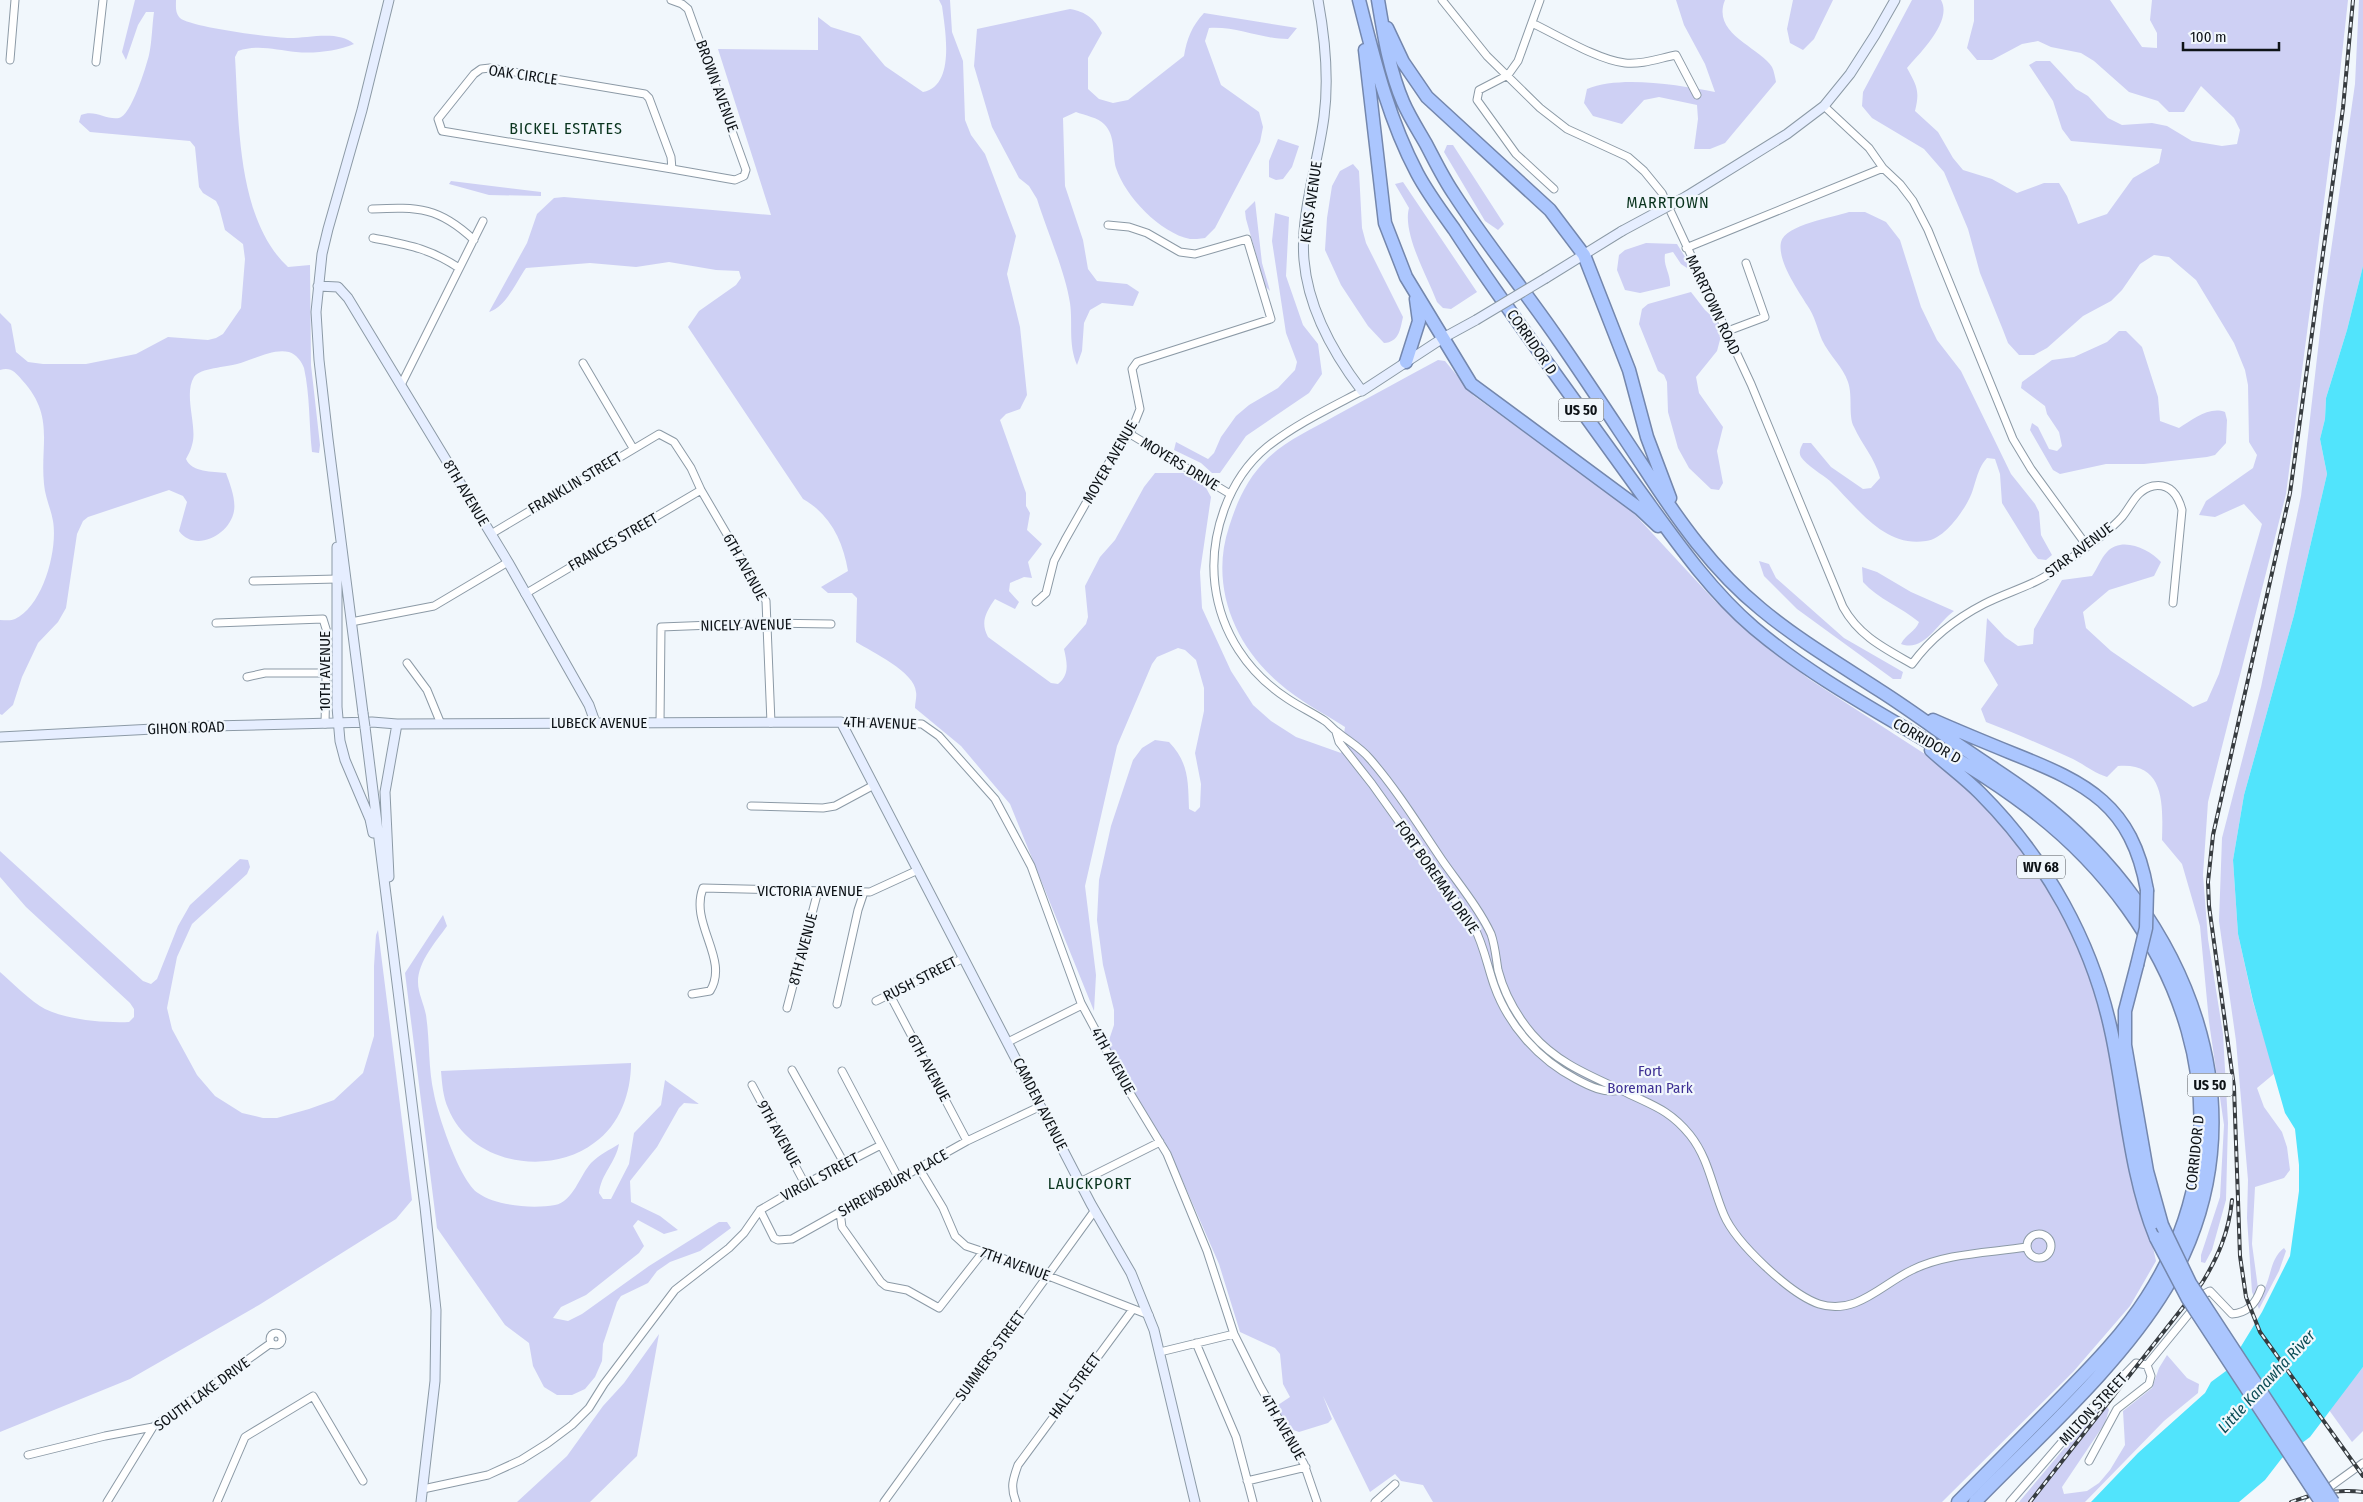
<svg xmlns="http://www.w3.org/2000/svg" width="2363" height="1502" font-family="'Fira Sans Condensed',sans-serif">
	<rect width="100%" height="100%" fill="#f1f7fc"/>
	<path fill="#ced0f4" d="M135,0H176C176,6 175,13 180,18C190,27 274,38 290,38C309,38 339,30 354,44C337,51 314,54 296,52C276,50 258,44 238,51L235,57C239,122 237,220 288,267L310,265L311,365L320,445L319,453L312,452C309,425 310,395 304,368C302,362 296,354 289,352C273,348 253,360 237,364C227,367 200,368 194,377C183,395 198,427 192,445C191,450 188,455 186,459C192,473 212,471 226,473C230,484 236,499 234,511C230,535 195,553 179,531L187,502L183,496L169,490L88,517L83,521L77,534L66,608L58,622L38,643L22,677L13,705L2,715L0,714V620C5,620 11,621 15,619C43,606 58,550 53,521C51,509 45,497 44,484C40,443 55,416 22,380C15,372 11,367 0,370V313L11,324L16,352L28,362L43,364H86L136,354L168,337L208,340L216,338L223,334L241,308L245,259L243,244L225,230L219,207L216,201L203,193L199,187L195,147L190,141L90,132L79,122L81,115C95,109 105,120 119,118C131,116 146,67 149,55C152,42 152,26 154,12H146L138,25L126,60L122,52Z
		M939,0H950L952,32L963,61L965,120L971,135L985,154L1016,236L1007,274L1020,327L1027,395L1020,409L1006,414L1000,420L1026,493V506L1030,513L1027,530L1042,544L1028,562L1032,578L1024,577L1010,583L1009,591L1019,602L1015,609L995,599C986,612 980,622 988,637L1051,683L1058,684C1070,675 1067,662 1064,649L1086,624L1088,617L1085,586L1100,557L1115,540L1144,487L1155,473H1192L1204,484L1211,497L1200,572L1202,608L1231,671L1253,705L1271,721L1296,737L1341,753L1345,727C1323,713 1298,700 1279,683C1233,644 1210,584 1229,527C1237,501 1248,477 1268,458C1287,440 1312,429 1335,416C1370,397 1404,378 1438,360L1445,361L1474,396L1627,506L1715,601L1758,640L1809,679L1945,767L2002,822L2045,878L2079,948L2102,1013L2156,1261L2130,1306L2073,1372L1942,1502H1433L1423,1485L1401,1481L1395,1474L1370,1492L1323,1396L1332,1419L1328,1423L1299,1432L1285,1427L1278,1413V1405L1290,1397L1283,1384L1280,1354L1275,1348L1240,1332L1219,1264L1174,1161L1107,1046L1114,1025V1010L1103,965L1097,920L1099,880L1111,826L1133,760L1142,748L1155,740L1169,742C1189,763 1188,781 1189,809L1195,812L1200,807L1201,784L1195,753L1204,711V688L1196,660L1185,650L1178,648L1157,657L1152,664L1117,746L1085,886L1096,975L1094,1011L1010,804L961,746L915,708C915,703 917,697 916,692C915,672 872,652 856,642L857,598L852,593H828L821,587L848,571C843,541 830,514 803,499L688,327L699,311L736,285L741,278L739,271L716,270L669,262L636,267L590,263L526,268C516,282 506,307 489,312L527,243L537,214L554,198L564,197L771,215L718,49L818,50V17L831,27L860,36L885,66L923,92C956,86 945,29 942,6Z
		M1676,0H1725C1711,34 1760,47 1772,67C1774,71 1775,77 1776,82L1725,143L1710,149H1694L1698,119L1697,105L1659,97L1644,100L1622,124L1593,116L1584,103L1587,89C1620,75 1679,85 1715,92L1705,64L1684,25Z
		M1793,0H1833L1814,39L1803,50L1790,43L1787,29Z
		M1912,0H1941C1953,21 1920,53 1907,68C1917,86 1920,91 1915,111L1938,132L1953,158L1963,170L1992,179L2017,193L2044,183H2059L2067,196L2078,224L2107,214L2133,178L2159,163L2162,149L2071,141L2062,129L2053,101L2029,65L2036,61H2050L2076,89L2088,96L2108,118L2122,125L2152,123L2167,126L2192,141L2222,146L2237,144L2240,130L2234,118L2201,86L2184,112H2169L2158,101L2129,92L2094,61L2081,53L2051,47L2038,41L2022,44L1992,60H1977L1967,48L1974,21V0H2110L2142,47L2157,48V33L2150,20L2152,0H2348L2336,109L2286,494L2208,802L2203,875L2208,939L2223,1034L2228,1123L2226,1200L2212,1250L2205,1263L2201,1262V1255L2220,1197L2224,1125L2209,1022L2200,926L2182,864L2162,840C2163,804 2165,762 2118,766L2107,777C2094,773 2085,765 2073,759C2044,746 2015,733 1986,722L1981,709L1998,685L1984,661L1987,618L2005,637L2018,646L2033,644L2034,629L2062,580L2092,576C2097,569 2101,558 2107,552C2122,536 2149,549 2161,562L2154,576L2109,590L2083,612L2086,628L2111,651L2193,707L2207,701L2219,674L2262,524L2244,504L2215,517L2199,515L2206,501L2253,468L2257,455L2249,442L2248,385L2245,370L2234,343L2196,280L2169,257L2154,255L2140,264L2122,290L2111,301L2083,316L2047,348L2034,355H2019L2008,343L2003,330L1980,273L1968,229L1944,172L1924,149L1872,118L1862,106L1863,92Z
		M2359,0H2363V266L2347,330L2326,398L2325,419L2320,439L2327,474L2294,615L2244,795L2233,860L2238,934L2253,1002L2275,1073L2257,1088L2264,1107L2282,1132L2287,1147L2290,1170L2284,1178L2255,1187L2252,1244L2258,1288L2264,1290C2272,1274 2270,1259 2284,1248L2286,1251L2279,1271L2259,1309L2252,1292L2247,1218L2248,1180L2236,1041L2219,921L2222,838L2261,687L2301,496L2323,306L2355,84Z
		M1070,9C1086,12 1094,18 1102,33L1088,58V89L1099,99L1113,103L1128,100L1184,56C1187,38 1192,26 1204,13L1297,28L1288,39C1261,39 1236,26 1209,28L1205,41L1221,85L1259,112L1263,127L1260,142L1215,228L1205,238C1200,239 1194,239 1190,239C1160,233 1125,196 1116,168C1112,153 1116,136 1104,124C1099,118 1084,115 1076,112L1063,118L1065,186L1083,240L1088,269L1097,281L1127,284L1139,292L1133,306L1102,303L1090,310L1084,323L1082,351L1077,365C1068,343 1073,325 1070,303C1065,271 1047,231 1037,199L1029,186L1019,178L992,127L974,66L977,29Z
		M1278,139L1299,146L1292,167L1283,179L1276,180L1269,177V161Z
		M1447,145H1453L1504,224L1498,230L1485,221L1444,152Z
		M1353,164L1359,171L1362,228L1366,243L1403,317C1400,330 1399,342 1384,343L1368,326L1341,285L1325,250L1327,218L1332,186L1340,171Z
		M451,181L541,192V196L489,195L449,184Z
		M1403,182L1477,292L1451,309L1443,308L1437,302C1428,278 1402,233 1409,208L1395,184Z
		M1255,201L1262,263L1270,291L1265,286L1246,219L1245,211Z
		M1849,212H1865L1886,222L1900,240L1921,307L1937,340L1961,371L2011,474L2035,504L2039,512L2041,535L2052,555L2046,560L2038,559L2033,553L2002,503L2000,474L1995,459L1987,458C1975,471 1976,489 1967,503C1959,517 1943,539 1926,541C1884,548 1857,507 1830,481C1823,475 1806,465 1801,457C1798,452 1801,447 1803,443H1811L1831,467L1863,489L1871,488L1880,478C1875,458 1862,445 1854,427C1848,416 1853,396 1848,382C1843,367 1829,355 1822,340C1817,328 1815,316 1807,305C1798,290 1777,261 1781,242C1785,225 1834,217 1849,212Z
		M1275,213L1289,217L1286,276L1303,325L1318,344L1322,374L1309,393L1246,436L1220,473H1212L1201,463L1174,450L1176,442L1208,459L1214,453L1221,437L1236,416L1249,405L1278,388L1295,370L1297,362L1286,333L1272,241Z
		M1646,243L1677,244L1687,260V268L1681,264L1673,252L1665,254C1663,266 1671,274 1670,286L1640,293L1625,290L1617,270L1619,255L1625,250Z
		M1691,292L1705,310L1717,321L1721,336L1717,351L1696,377L1699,393L1723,427L1717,451L1723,483L1719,490L1711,489L1689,468L1678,448L1668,412L1667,382L1664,375L1658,371L1639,324L1642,309L1648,304Z
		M2119,331H2126L2142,347L2158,397L2160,421L2179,428C2192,420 2209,406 2225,412L2227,420L2226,443L2215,455L2207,457L2144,464H2106L2060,474L2053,470L2030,430L2032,423L2038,427L2049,449L2057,451L2062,446L2059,432L2047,414L2045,406L2021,388L2022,382L2052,360L2074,357L2107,342Z
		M1759,561L1769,564L1776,578L1844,638L1903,672L1901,679H1893L1797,609L1764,576Z
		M1862,567L1877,572L1911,592L1954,611C1938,622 1924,653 1901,644C1906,634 1915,632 1919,622C1901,607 1878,599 1863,582Z
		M0,851L143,981L151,984L157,979L178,926L190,905L240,859L248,860L250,867L247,874L192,924L177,957L167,1008L172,1029L197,1075L215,1096L242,1113L263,1118H277L309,1109L334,1100L363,1073L374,1036V966L376,935L378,930L412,1200L396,1219L259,1305L130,1379L0,1432V972C13,983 31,1002 45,1009C68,1020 104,1023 129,1022L134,1017V1009L130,1003L26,907L0,877Z
		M443,915L447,926C436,942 418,961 418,982C418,993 424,1004 426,1015C430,1041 428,1068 434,1094C438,1116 460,1181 478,1193C496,1206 533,1209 555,1205C573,1202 580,1175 591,1163C599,1155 609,1150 619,1144C616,1162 601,1174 599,1193L603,1199H611L629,1164L634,1133L661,1105L665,1080L699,1104L684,1103L679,1108L657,1147L630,1181L631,1202L660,1216L678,1230L664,1234L638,1220L633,1226L644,1246L639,1253L586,1295L561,1307L553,1318L568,1321L582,1314L649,1266L719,1222H727L731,1228L700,1251L670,1262L657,1271L648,1283L621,1296L617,1302L603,1344L602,1361L595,1377L585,1389L572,1395H557L544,1387L533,1366L529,1343L505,1325L437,1228L405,973Z
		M631,1063C631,1093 620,1125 594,1143C549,1177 470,1164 448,1108C443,1097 442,1083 441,1071Z
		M659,1334L637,1456L590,1502H517L567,1456L603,1406L624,1383Z
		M2167,1355L2187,1378L2199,1384L2198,1393L2164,1421L2085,1502H2019L2104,1401L2109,1410L2105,1423L2062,1487L2064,1494L2087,1491L2099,1483L2110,1470L2125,1445L2123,1411L2152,1388L2159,1368Z
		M2363,1367V1431L2352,1442L2329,1410Z"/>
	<path fill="#51e4fc" d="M2363,266V1367L2310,1437L2282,1458L2265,1480L2239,1502H2091L2138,1453L2205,1393L2211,1382L2226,1371L2262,1312L2290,1256L2299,1191V1165L2295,1129L2285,1113L2253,1001L2238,934L2233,860L2244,795L2294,615L2327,474L2320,439L2325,419L2326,398L2347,330Z"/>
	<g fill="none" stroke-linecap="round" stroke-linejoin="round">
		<defs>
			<path id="street" d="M671,0L682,4L688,9L746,170L744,176L735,180L672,169
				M1442,0L1487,56L1540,108L1567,129L1628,157L1644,171L1662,193L1751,384L1843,607C1859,636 1884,648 1912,664C1931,638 1955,619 1984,604C2009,591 2037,585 2059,567C2080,551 2104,537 2122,517C2132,505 2136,490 2153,486C2170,483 2178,495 2182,510L2173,603
				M1540,0L1518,61L1508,75L1479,90L1477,100L1516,154L1554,189
				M1532,23C1557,35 1598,60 1625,63C1642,65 1660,58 1676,55L1697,95
				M10,60L15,0
				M96,62L103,0
				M490,68L645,94L649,98L671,157L672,169L442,131L438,119L474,74L481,69Z
				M1824,106L1869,148L1883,168L1900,184L1913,201L1928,230L2013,439L2031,469L2087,546
				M372,209C419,207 439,207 474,240
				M373,238C408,245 429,248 459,268
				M1686,248L1883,168
				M1725,332L1765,317L1746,263
				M583,363L633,448
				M401,385L483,221
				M1362,391C1330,408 1296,424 1267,447C1228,479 1209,536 1215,585C1221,633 1248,673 1288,699C1300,707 1313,713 1325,721C1329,724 1332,728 1336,731C1348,741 1360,747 1370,759C1397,790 1419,826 1442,860C1458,883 1479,908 1491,934C1495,945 1496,958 1498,970C1504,993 1516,1015 1532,1034C1557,1063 1591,1076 1623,1091C1651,1105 1669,1109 1690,1135C1709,1159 1712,1187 1724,1215C1736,1243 1790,1294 1819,1304C1856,1316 1882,1284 1912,1270C1946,1253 1989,1253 2027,1247
				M1130,434L1230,494
				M491,534L659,434L674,442L691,468L701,490L766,601L771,723
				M253,581L337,579
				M525,594L701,490
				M1036,602L1046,593L1054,561L1065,540L1116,450L1130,434L1140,409L1132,369L1137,362L1271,319L1247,239L1195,254L1180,252L1147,233L1129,227L1108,225
				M351,622L434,606L508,562
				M216,623L323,619L327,632L325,724
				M407,663L427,690L441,724
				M247,677L265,673H327
				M841,722L922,724L939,736L995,799L1031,866L1081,1003L1124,1083L1167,1154L1207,1251L1234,1334L1260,1386L1304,1464L1317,1502
				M660,723L661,627L767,623L831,624
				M1336,732L1339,742L1372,784L1474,927C1484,946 1487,965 1494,985C1508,1025 1538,1059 1576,1079C1589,1086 1605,1094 1620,1090
				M751,806L823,808L835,806L874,785
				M692,994L710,991C730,959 689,924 703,888L870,892L918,870
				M890,995L967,1141
				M876,1001L964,958
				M837,1004L858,910L864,892
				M787,1008L818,891
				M1008,1042L1082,1005
				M792,1070L844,1163
				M842,1071L899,1179
				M752,1085L805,1184
				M919,1168L943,1208L955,1236L966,1246L1002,1258L1149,1315
				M1080,1182L1160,1142
				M760,1210L774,1238L778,1240L792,1239L967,1141L1041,1106
				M840,1212L842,1227L881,1282L886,1286L907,1290L939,1308L983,1252
				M2027 1246a12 12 0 1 1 24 0a12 12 0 1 1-24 0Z
				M270 1339a6 6 0 1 1 12 0a6 6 0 1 1-12 0Z
				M1196,1343L1236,1437L1253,1502
				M1160,1352L1234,1334
				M28,1455L105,1436L153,1427
				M2089,1461L2117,1409L2149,1384L2151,1376L2147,1365
				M1247,1481L1306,1467
				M423,1489L488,1475L521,1460L548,1443L572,1425L589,1408L604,1384L675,1290L729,1248L744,1233L760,1210L805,1184L881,1145
				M107,1502L153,1427L271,1343
				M217,1502L245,1437L313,1396L363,1481
				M884,1502L1095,1210
				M1016,1502C1010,1487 1013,1479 1018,1465L1133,1309
				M1375,1502L1395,1484
				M2010,1502L2087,1413L2136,1363L2147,1365L2206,1293L2210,1291L2232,1314C2248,1313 2256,1303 2261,1289
				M2309,1502L2363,1463"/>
			<path id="secondary" d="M1318,0C1325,38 1329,79 1324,117C1318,163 1300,215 1304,260C1308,308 1333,353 1362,391L1443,338L1476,320
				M1687,196L1787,134L1824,106L1850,74L1875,35L1895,0
				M1546,278L1622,231
				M318,286L338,287L348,298L508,562L589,705L595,722
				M337,547V707L340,741L345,760L370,819L373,833
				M363,713L328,439L319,360L316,312L322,254L328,229L362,110L389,0
				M365,727L425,1207L436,1310L435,1381L421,1502
				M0,737L211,726L372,722L397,724L841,722L1091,1204L1131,1273L1154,1330L1195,1502
				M389,877L385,792L397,724"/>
			<path id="highway" d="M1359,0C1374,59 1388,118 1417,173C1427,192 1441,211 1454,229C1485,277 1519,324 1553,371C1585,415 1617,460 1649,504C1680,547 1713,593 1754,628C1838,699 1941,741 2028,807C2182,923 2260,1123 2147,1297C2121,1338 2086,1372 2053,1406C2021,1438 1990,1470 1958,1502
				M1378,0C1384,35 1389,69 1403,102C1409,116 1418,130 1426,144C1435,161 1443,178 1454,194C1487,245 1526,292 1560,342C1589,384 1617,427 1645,469C1678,520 1713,570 1761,609C1797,639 1839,664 1879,690C1909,709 1937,730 1966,750C1989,766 2014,781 2037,799C2187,913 2270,1114 2166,1288C2119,1366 2039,1436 1975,1502
				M1387,28L1403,62L1427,97L1550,210L1584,255L1629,370L1647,437L1670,498
				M1365,50L1385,223L1406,277L1471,384L1640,509L1658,526
				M1406,362L1419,321L1416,299
				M1933,720C1960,732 1987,743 2014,754C2087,783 2132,805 2147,890
				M1931,750C1947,765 1964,777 1980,793C2046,859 2093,943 2112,1035C2126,1102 2130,1174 2156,1238
				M2137,965L2125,1011V1045L2147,1171L2162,1225"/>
		</defs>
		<use href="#street" stroke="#8c9aa6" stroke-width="9"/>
		<use href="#secondary" stroke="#8c9aa6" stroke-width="11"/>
		<use href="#highway" stroke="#7487ad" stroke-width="15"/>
		<use href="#street" stroke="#fff" stroke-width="7"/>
		<use href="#secondary" stroke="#e6eeff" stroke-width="9"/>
		<use href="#highway" stroke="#abc6fe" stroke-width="12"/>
		<defs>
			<path id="rail" d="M2353,0L2343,108L2290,493L2213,835L2208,882L2209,906L2234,1087L2240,1256L2246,1297L2260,1332L2363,1476
				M2030,1502L2202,1283C2218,1257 2229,1232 2232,1200
				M2291,1502C2314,1493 2339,1489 2363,1492"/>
		</defs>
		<use href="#rail" stroke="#373c40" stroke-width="4"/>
		<use href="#rail" stroke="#f1f7fc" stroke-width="2" stroke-dasharray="5.5" stroke-linecap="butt"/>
		<defs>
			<path id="secondary-bridge" d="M1622,231L1687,196
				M1476,320L1546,278
				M363,713L365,727"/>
			<path id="highway-bridge" d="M2137,965L2146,928L2147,890
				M2162,1225L2190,1283L2333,1502
				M2156,1238L2188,1299L2321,1502"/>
		</defs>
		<use href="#secondary-bridge" stroke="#8c9aa6" stroke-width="11" stroke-linecap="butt"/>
		<use href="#highway-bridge" stroke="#7487ad" stroke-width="15" stroke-linecap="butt"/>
		<use href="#secondary-bridge" stroke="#e6eeff" stroke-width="9"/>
		<use href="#highway-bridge" stroke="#abc6fe" stroke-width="12"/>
	</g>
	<g text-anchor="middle" stroke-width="4.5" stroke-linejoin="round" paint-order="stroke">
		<g fill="#f1f7fc" stroke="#52575c" stroke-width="1">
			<rect x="1558.5" y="398.5" width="45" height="23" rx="4"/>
			<rect x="2017" y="855.5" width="48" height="23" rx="4"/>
			<rect x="2187.5" y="1073.5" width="45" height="23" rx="4"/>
		</g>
		<g font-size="14" font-weight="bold" fill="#0e1317">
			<text x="1581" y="415">US 50</text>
			<text x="2041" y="872">WV 68</text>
			<text x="2210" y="1090">US 50</text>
		</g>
		<g font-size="15" fill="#0e1317" stroke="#f1f7fc">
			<text transform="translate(523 75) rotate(8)" y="5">OAK CIRCLE</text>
			<text transform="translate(717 86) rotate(70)" y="5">BROWN AVENUE</text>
			<text transform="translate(1311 202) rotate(-82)" y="5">KENS AVENUE</text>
			<text transform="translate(1713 305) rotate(65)" y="5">MARRTOWN ROAD</text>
			<text transform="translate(1532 342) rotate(55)" y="5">CORRIDOR D</text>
			<text transform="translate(1110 462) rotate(-60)" y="5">MOYER AVENUE</text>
			<text transform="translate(1180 464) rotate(31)" y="5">MOYERS DRIVE</text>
			<text transform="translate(575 483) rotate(-31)" y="5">FRANKLIN STREET</text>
			<text transform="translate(466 493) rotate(59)" y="5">8TH AVENUE</text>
			<text transform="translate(613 542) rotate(-30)" y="5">FRANCES STREET</text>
			<text transform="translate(2079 550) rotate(-37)" y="5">STAR AVENUE</text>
			<text transform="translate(745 567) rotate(61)" y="5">6TH AVENUE</text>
			<text transform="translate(746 625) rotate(-1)" y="5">NICELY AVENUE</text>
			<text transform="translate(325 671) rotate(-90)" y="5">10TH AVENUE</text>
			<text x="599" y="728">LUBECK AVENUE</text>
			<text transform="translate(880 723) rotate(2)" y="5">4TH AVENUE</text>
			<text transform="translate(186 728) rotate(-2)" y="5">GIHON ROAD</text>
			<text transform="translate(1927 741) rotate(30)" y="5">CORRIDOR D</text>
			<text transform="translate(1437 877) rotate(55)" y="5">FORT BOREMAN DRIVE</text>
			<text x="810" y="896">VICTORIA AVENUE</text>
			<text transform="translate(803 949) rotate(-75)" y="5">8TH AVENUE</text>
			<text transform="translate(920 979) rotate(-27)" y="5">RUSH STREET</text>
			<text transform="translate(1113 1061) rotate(61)" y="5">4TH AVENUE</text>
			<text transform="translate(929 1068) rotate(62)" y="5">6TH AVENUE</text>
			<text transform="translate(1040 1104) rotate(63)" y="5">CAMDEN AVENUE</text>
			<text transform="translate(779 1134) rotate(61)" y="5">9TH AVENUE</text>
			<text transform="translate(2195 1153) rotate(-84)" y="5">CORRIDOR D</text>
			<text transform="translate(820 1177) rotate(-28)" y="5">VIRGIL STREET</text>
			<text transform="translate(893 1183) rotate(-29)" y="5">SHREWSBURY PLACE</text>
			<text transform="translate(1015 1264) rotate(20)" y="5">7TH AVENUE</text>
			<text transform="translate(990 1356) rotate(-54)" y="5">SUMMERS STREET</text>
			<text transform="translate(1075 1386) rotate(-54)" y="5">HALL STREET</text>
			<text transform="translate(202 1394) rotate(-36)" y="5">SOUTH LAKE DRIVE</text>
			<text transform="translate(2093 1409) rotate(-47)" y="5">MILTON STREET</text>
			<text transform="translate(1283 1427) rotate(60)" y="5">4TH AVENUE</text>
		</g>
		<g font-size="15" fill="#3e3094" stroke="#f1f7fc">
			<text x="1650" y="1076">Fort<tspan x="1650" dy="17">Boreman Park</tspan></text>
		</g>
		<g font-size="16" letter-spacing="1" fill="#0a341e" stroke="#f1f7fc">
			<text x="566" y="134">BICKEL ESTATES</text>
			<text x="1668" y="208">MARRTOWN</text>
			<text x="1090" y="1189">LAUCKPORT</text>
		</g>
		<g font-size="16" font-style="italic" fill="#0c4d57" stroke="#f1f7fc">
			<text transform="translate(2266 1381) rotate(-47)" y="6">Little Kanawha River</text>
		</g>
	</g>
	<path d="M2183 42v8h96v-8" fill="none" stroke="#0e1317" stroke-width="2.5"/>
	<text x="2190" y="42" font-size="15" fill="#0e1317" stroke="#f1f7fc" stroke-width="4" paint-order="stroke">100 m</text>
</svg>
